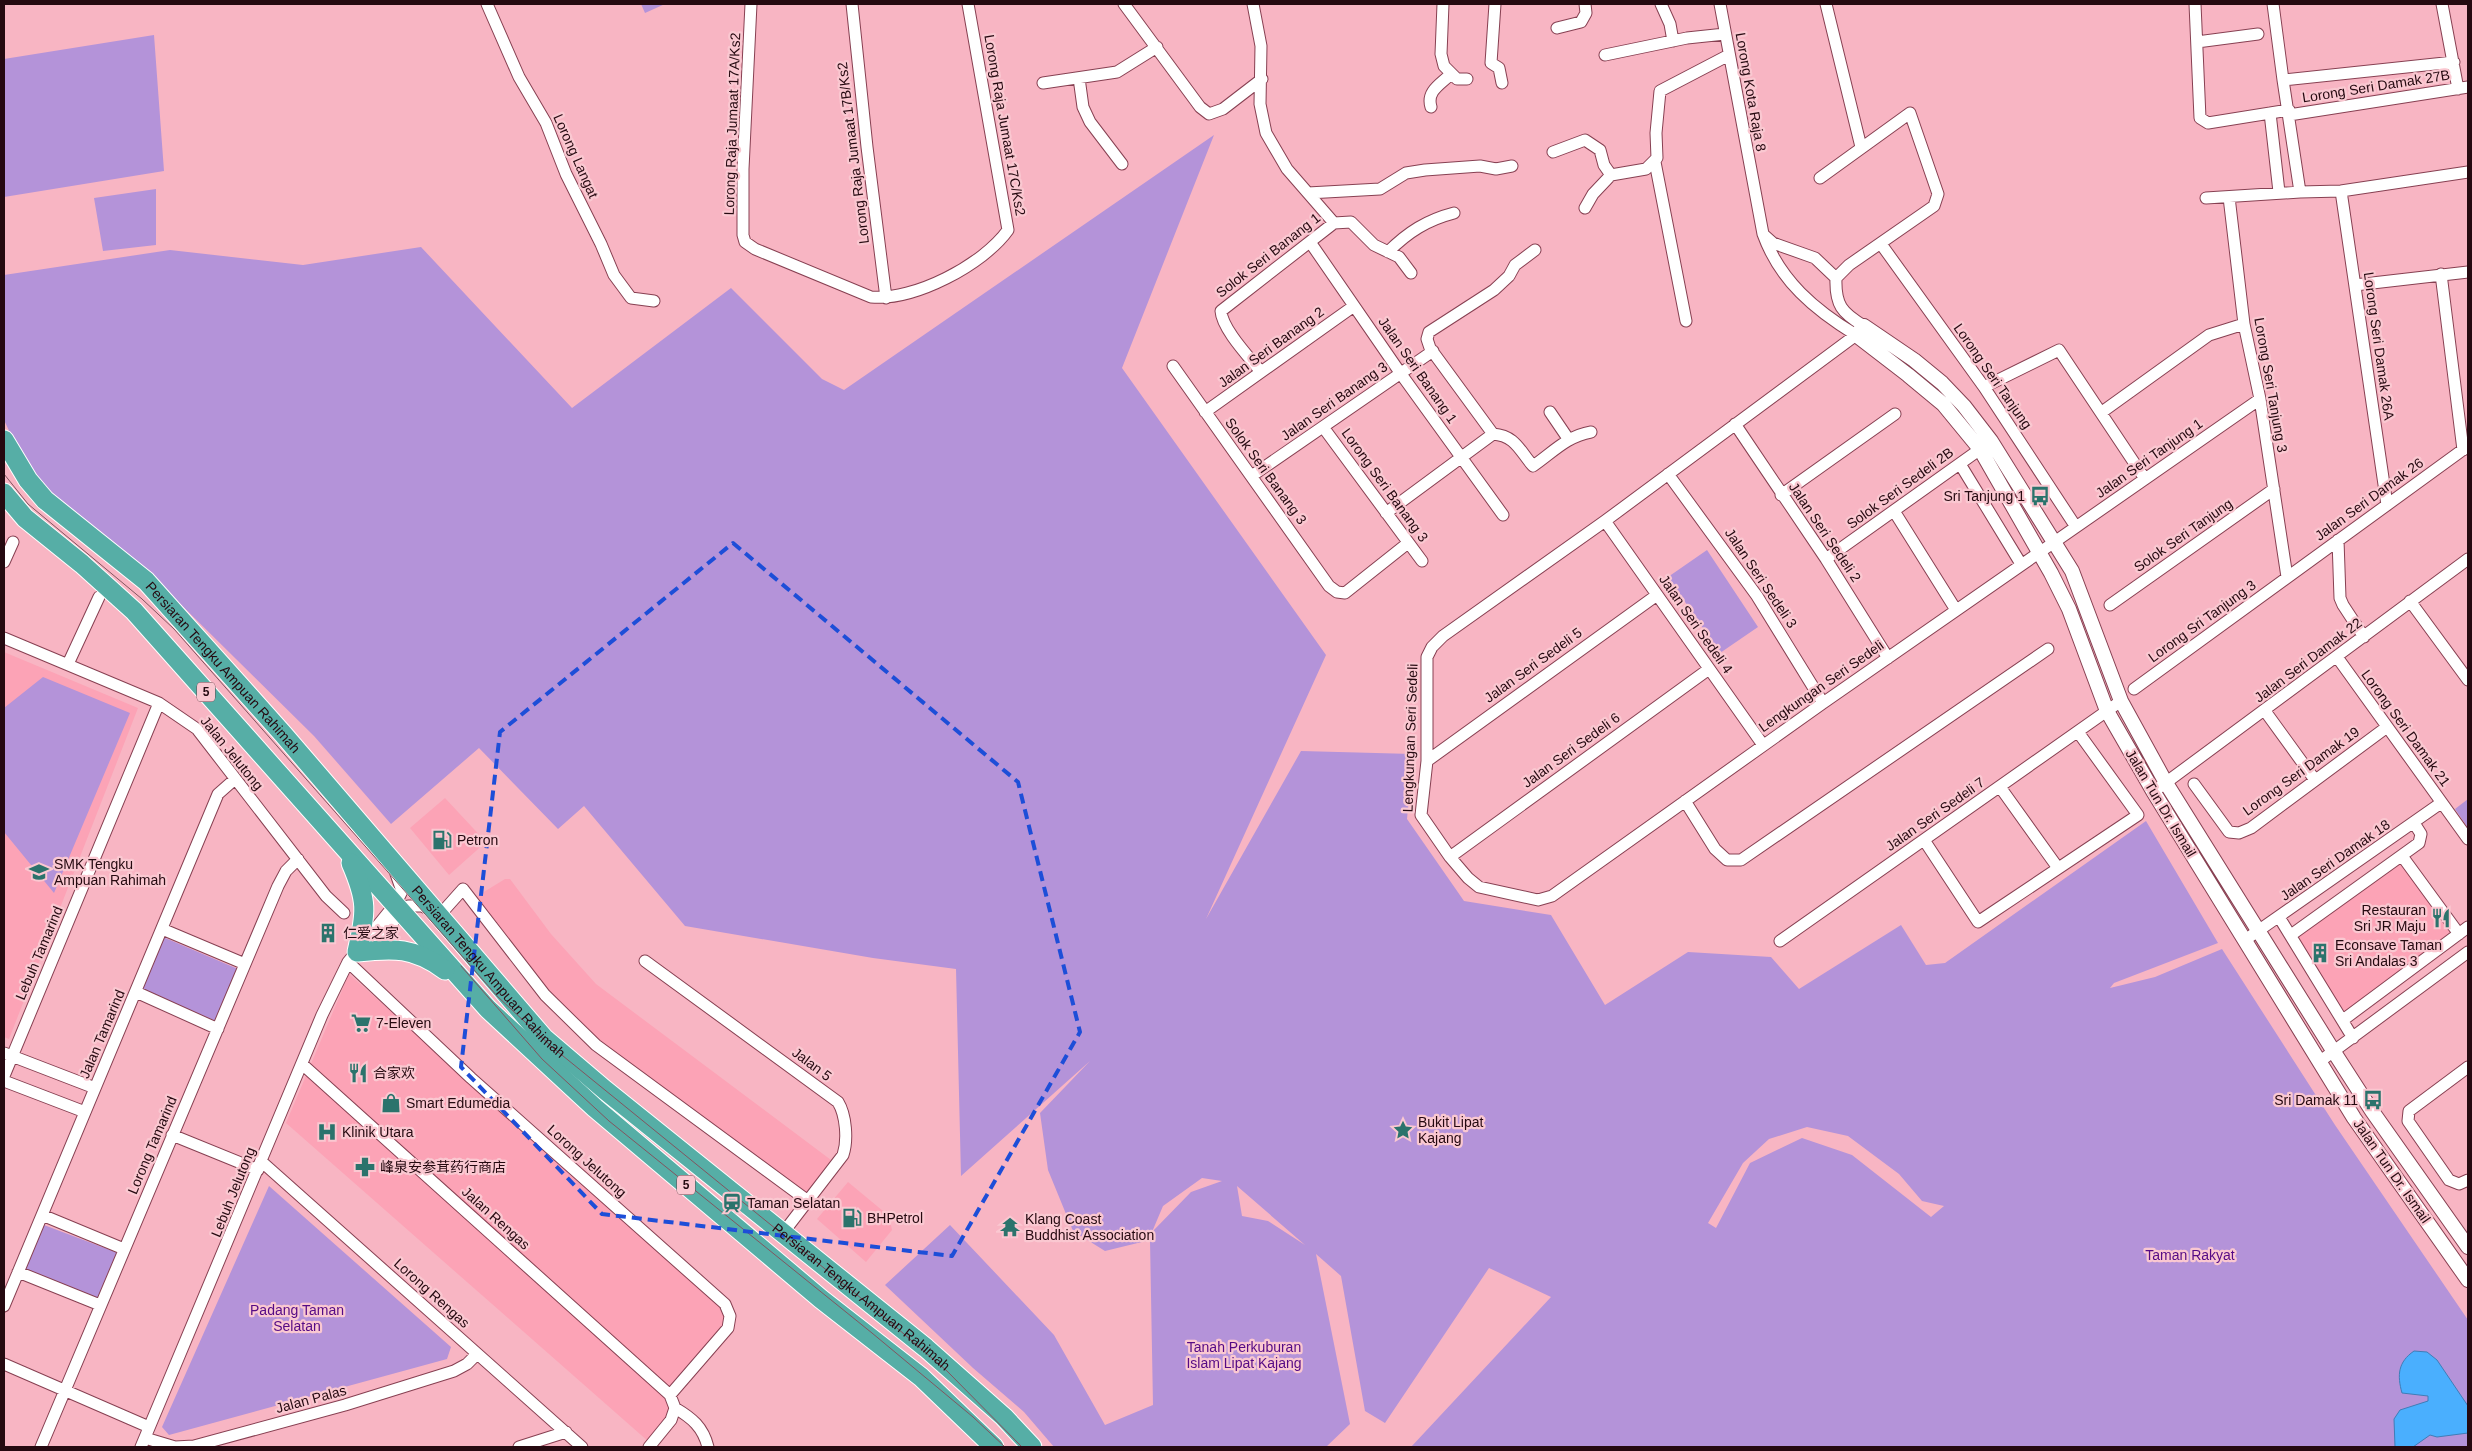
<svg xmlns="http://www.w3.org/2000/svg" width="2472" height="1451" font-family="Arial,'Noto Sans SC',sans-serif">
	<rect width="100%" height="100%" fill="#f8b5c3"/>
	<path fill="#fca3b6" d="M4,652L138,708L9,1039L4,1037Z
		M445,798L486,842L449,875L410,828Z
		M2401,861L2454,933L2344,1015L2297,936Z
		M505,879H510L551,934L596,984L835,1163L807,1195L599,1042L551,995L474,898Z
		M349,974L721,1305L726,1315L725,1326L665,1395L671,1409L668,1418L649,1442L286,1123Z
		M848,1182L889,1216L892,1230L866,1262L817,1219Z"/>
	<path fill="#b493d9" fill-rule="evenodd" d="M641,4H665L645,13Z
		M154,35L164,171L4,197V59Z
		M1214,135L1122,368L1326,655L1206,919L1301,751L1413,754L1407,819L1464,901L1551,915L1605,1005L1688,952L1771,957L1799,989L1901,925L1926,965L1945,963L2146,821L2218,943L2114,983L2110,988L2155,977L2222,949L2335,1125L2468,1320V1447H1411L1551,1297L1489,1268L1385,1423L1365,1411L1341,1276L1316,1254L1350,1424L1326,1447H1054L1024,1412L973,1368L885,1285L950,1225L1054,1335L1105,1425L1153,1405L1150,1240L1105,1251L1073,1231L1048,1170L1040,1113L1090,1061L961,1176L956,969L873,958L685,926L584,806L558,829L479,748L391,824L314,736L159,583L39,482L18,450L4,420V275L170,250L303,265L421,247L572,408L731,288L822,379L844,390ZM1807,1127L1848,1136L1899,1174L1922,1201L1944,1206L1931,1217L1852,1155L1802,1138L1750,1163L1716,1228L1708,1223L1743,1163L1769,1139ZM1202,1178L1222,1181L1191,1192L1152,1232L1163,1206ZM1237,1186L1305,1245L1268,1221L1242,1216Z
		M156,189V245L103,251L94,198Z
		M1707,550L1758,627L1720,653L1668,577Z
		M43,677L130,713L54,893L4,832V708Z
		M2468,799V828L2455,809Z
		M163,937L238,969L216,1021L141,990Z
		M269,1186L451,1347L447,1359L169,1435L162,1427Z
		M44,1225L118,1253L98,1301L25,1271Z"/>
	<path fill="#4aaffe" stroke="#3f7db7" d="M2414,1351L2427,1352L2437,1360L2468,1406V1433L2437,1437L2430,1435L2413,1447H2395L2394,1419L2400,1410L2428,1401V1396L2402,1393C2397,1375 2398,1362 2414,1351Z"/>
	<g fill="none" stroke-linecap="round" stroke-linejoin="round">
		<defs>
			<path id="minor" d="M487,4L519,77L546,123L566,174L601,244L614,275L631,298L654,301
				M751,4L743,169V235L745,242L755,249L871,297C914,301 983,265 1008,230L968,4
				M852,4L867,147L886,298
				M1124,4L1200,107L1209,114L1223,109L1262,79
				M1253,4L1261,46L1260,104L1266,133L1287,169L1334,223
				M1443,4L1441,54L1444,66L1457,79H1467
				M1495,4L1491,63L1499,68L1502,83
				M1661,4L1670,24L1673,41
				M1720,4L1763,234C1780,281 1815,310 1856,335L1605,521L1443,636L1432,647L1427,657V761L1421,815L1450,857L1468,878L1479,887L1538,900L1552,896L1823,703L2260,399
				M1826,4L1861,147
				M2195,4L2200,118L2208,123L2289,110
				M2273,4L2283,80
				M2442,4L2458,89
				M1557,28L1581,22L1586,13L1585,4
				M2197,42L2258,34
				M1605,55L1687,38L1725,34
				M2454,62L2283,80L2300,192L2341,191L2468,172
				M1079,78L1083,107L1090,122L1122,164
				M1043,83L1117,72L1157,47
				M1431,107C1426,91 1441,84 1451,74
				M2270,113L2279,192
				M2289,115L2468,87
				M1553,152L1585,140L1600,150L1604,165L1611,175L1646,169L1657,158L1656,133L1660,91L1729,55
				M1655,162L1686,321
				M1820,178L1910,113L1938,194L1934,206L1849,265L1836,278C1835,305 1842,313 1864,326
				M2341,191L2387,505
				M1308,193L1380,189L1406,173L1425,170L1480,166L1496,169L1512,166
				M2229,197L2244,324L2260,399L2287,577
				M2206,198L2300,192
				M1585,208L1593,194L1611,175
				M1764,235L1773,243L1815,258L1836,278
				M1310,242L1401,374L1503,515
				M1881,244L1984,387L2076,527
				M1388,252C1408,232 1427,220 1454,213
				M2441,274L2463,450
				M2355,285L2468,272
				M1173,366L1329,586L1337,592L1345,593L1408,543
				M1261,372C1250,358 1222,329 1221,311L1334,223L1351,222L1374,245L1399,257L1411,273
				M1984,387L2059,350L2145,479
				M1205,412L1354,306
				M1550,412L1569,440
				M2102,412L2209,335L2244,324
				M1735,424L1826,559L1888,658
				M1323,427L1422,561
				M1493,434L1430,348L1427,339L1429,332L1494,290L1509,276L1515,265L1535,250
				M1960,464L2021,564
				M1668,474L1757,596L1823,703
				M1253,475L1433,351
				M1781,495L1895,414
				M1894,511L1956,610
				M1386,513L1493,434C1516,436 1519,450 1533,466C1552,453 1567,436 1591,432
				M1605,521L1763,745
				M2338,540L2340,598L2343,605L2364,637
				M1826,559L1986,445
				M4,562L13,542
				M2410,601L2468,680
				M2110,605L2274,489
				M4,638L159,703L197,729L326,896L344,913
				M2337,657L2468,839
				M68,664L99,597
				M2134,689L2468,446
				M2265,711L2315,780
				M1427,761L1657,595
				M2194,784L2229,832L2239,833L2251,828L2387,727
				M2000,787L2058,868
				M2160,787L2468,559
				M1685,801L1715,849L1727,860H1741L2048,649
				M1924,840L1978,922L2138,815L2078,732
				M2402,856L2459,934
				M1450,857L1709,669
				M438,917L463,889L545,995L596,1045L808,1201
				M2279,917L2353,1038
				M162,929L245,964
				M2291,935L2419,843L2421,834L2414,823
				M2245,940L2441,803
				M1780,941L2121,701
				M369,943L382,934L408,906H422L431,910
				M645,961L838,1102C846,1115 848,1140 843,1155L783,1233
				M348,962L471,1078L725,1304L730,1316L728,1328L670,1395
				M136,992L218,1029
				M2343,1020L2468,927
				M4,1053L95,1088
				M2319,1062L2468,952
				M302,1064L670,1395L675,1408L671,1420L649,1447
				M2468,1067L2409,1111L2408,1121L2449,1180L2459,1184L2468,1180
				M4,1076L159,703
				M4,1081L85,1112
				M172,1135L258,1170
				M262,1162L582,1447
				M42,1215L124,1249
				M18,1272L100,1305
				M4,1306L218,794L235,779
				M4,1364L149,1427
				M675,1408C692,1418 703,1427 708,1447
				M145,1438L175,1447L194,1446L345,1405L454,1371L467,1364L477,1354
				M41,1447L278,886L286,871L298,859
				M141,1447L322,1015L348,962L396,903L402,891L395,871
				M519,1447L566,1432"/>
			<path id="tertiary" d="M2468,1247L2372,1111L2334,1052L2166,783L2121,701L2072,571L1991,441L1964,406L1942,383L1914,360L1864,326L1856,335L1908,375L1943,404L1980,449L2051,573L2069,609L2107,711L2153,791L2354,1118L2468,1280"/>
			<g id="trunk">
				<path id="s1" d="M4,440L28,480L45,500L146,581L283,734L544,1038L605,1090L926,1348L1004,1417L1032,1447"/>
				<path d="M4,493L25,518L82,564L134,611L488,1009L595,1108L821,1299L921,1377L994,1447"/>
				<path d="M351,863C368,902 366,911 357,952C394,948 414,947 445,970"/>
			</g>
		</defs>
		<use href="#minor" stroke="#874052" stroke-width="13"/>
		<use href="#tertiary" stroke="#874052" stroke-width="16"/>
		<use href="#trunk" stroke="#fff" stroke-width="21"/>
		<use href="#minor" stroke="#fff" stroke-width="11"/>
		<use href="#tertiary" stroke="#fff" stroke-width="14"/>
		<use href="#trunk" stroke="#56aea6" stroke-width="19"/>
		<path stroke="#82545f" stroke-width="1" d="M4,474L28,504L142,599L174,629L498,997L552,1047L883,1316L947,1371L1022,1447
			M461,966L542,1059L609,1121L872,1333L973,1417L1005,1447"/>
	</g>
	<path fill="none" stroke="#1d4ed8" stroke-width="4" stroke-dasharray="10 6" stroke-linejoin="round" d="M733,543L1018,782L1080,1032L952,1256L602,1214L461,1067L500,732Z"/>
	<defs>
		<symbol id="bus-bare" viewBox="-9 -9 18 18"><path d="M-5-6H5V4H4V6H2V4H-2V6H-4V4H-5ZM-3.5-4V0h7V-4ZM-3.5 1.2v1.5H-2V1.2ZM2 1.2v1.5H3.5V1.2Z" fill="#2b736c" stroke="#fac8d1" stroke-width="2.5" paint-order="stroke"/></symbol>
		<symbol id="fuel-bare" viewBox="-9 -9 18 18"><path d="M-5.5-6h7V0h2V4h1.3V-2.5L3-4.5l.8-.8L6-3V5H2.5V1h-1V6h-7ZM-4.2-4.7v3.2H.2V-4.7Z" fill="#2b736c" stroke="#fac8d1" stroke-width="2.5" paint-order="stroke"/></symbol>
		<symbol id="school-bare" viewBox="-9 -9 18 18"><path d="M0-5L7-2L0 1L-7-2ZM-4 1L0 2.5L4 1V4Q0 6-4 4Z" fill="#2b736c" stroke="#fac8d1" stroke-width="2.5" paint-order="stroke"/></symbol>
		<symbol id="restaurant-bare" viewBox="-9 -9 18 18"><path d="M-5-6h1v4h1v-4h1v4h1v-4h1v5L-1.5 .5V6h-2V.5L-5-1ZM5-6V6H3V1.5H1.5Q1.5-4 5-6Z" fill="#2b736c" stroke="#fac8d1" stroke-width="2.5" paint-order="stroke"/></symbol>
		<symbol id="building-bare" viewBox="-9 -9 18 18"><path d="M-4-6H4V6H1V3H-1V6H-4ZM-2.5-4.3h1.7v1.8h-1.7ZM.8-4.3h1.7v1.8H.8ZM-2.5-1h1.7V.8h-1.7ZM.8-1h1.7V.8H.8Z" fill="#2b736c" stroke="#fac8d1" stroke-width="2.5" paint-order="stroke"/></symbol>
		<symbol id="supermarket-bare" viewBox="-9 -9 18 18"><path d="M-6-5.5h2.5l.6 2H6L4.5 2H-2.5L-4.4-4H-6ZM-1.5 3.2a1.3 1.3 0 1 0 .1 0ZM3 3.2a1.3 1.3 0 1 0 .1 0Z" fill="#2b736c" stroke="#fac8d1" stroke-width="2.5" paint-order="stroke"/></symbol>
		<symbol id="shop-bare" viewBox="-9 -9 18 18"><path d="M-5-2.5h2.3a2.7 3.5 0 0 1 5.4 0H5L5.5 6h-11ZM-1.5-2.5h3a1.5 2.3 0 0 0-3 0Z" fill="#2b736c" stroke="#fac8d1" stroke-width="2.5" paint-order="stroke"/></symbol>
		<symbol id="sight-bare" viewBox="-9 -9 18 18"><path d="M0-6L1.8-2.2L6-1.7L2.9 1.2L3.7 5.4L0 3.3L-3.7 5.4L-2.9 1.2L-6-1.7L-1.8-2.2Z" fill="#2b736c" stroke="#fac8d1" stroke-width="2.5" paint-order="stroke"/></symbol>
		<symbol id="hospital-bare" viewBox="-9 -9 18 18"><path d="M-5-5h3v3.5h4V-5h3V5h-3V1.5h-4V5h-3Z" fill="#2b736c" stroke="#fac8d1" stroke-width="2.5" paint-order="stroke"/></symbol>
		<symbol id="pharmacy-bare" viewBox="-9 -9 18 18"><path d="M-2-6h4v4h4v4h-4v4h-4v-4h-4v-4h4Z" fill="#2b736c" stroke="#fac8d1" stroke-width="2.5" paint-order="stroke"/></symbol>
		<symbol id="station-bare" viewBox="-9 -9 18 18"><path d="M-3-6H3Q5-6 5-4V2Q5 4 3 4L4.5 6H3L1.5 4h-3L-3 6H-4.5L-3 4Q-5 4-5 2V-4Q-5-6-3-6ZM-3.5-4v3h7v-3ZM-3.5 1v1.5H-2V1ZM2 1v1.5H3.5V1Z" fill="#2b736c" stroke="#fac8d1" stroke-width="2.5" paint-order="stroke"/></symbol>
		<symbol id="temple-bare" viewBox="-9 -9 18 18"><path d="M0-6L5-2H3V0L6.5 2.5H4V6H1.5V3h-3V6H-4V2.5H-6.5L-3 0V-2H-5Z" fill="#2b736c" stroke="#fac8d1" stroke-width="2.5" paint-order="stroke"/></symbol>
	</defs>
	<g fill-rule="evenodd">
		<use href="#bus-bare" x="2026" y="482" width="28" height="28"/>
		<use href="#fuel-bare" x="428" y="826" width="28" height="28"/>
		<use href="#school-bare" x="25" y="858" width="28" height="28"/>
		<use href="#restaurant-bare" x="2427" y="904" width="28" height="28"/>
		<use href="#building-bare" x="314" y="919" width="28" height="28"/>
		<use href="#building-bare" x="2306" y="939" width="28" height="28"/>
		<use href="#supermarket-bare" x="347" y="1009" width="28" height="28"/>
		<use href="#restaurant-bare" x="344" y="1059" width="28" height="28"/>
		<use href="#bus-bare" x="2359" y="1086" width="28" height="28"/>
		<use href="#shop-bare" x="377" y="1089" width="28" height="28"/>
		<use href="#sight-bare" x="1389" y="1116" width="28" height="28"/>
		<use href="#hospital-bare" x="313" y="1118" width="28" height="28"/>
		<use href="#pharmacy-bare" x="351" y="1153" width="28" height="28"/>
		<use href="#station-bare" x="718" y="1189" width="28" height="28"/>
		<use href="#fuel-bare" x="838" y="1204" width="28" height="28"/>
		<use href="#temple-bare" x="996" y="1213" width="28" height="28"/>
	</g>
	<g text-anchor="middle" stroke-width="4.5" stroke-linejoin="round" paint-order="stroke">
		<g fill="#fac8d1" stroke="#65424a" stroke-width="1">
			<rect x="197" y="682.5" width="18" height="19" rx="4"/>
			<rect x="677" y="1175.5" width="18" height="19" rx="4"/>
		</g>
		<g font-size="12" font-weight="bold" fill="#250910">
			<text x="206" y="696">5</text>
			<text x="686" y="1189">5</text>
		</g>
		<g font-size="14" fill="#250910" stroke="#fac8d1">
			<text transform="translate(2376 86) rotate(-9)" y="5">Lorong Seri Damak 27B</text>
			<text transform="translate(1751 92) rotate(80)" y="5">Lorong Kota Raja 8</text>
			<text transform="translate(732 124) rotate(-88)" y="5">Lorong Raja Jumaat 17A/Ks2</text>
			<text transform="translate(1005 125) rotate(80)" y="5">Lorong Raja Jumaat 17C/Ks2</text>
			<text transform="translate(853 153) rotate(-97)" y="5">Lorong Raja Jumaat 17B/Ks2</text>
			<text transform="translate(576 156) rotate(66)" y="5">Lorong Langat</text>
			<text transform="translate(1268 255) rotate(-38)" y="5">Solok Seri Banang 1</text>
			<text transform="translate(2379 346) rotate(82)" y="5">Lorong Seri Damak 26A</text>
			<text transform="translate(1271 347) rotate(-36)" y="5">Jalan Seri Banang 2</text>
			<text transform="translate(1418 370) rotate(55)" y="5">Jalan Seri Banang 1</text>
			<text transform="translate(1993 376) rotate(55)" y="5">Lorong Seri Tanjung</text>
			<text transform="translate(2271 385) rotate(80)" y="5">Lorong Seri Tanjung 3</text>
			<text transform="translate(1334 401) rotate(-35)" y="5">Jalan Seri Banang 3</text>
			<text transform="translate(2149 458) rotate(-35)" y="5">Jalan Seri Tanjung 1</text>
			<text transform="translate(1266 471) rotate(54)" y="5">Solok Seri Banang 3</text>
			<text transform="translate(1385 485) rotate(54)" y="5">Lorong Seri Banang 3</text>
			<text transform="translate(1900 488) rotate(-36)" y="5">Solok Seri Sedeli 2B</text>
			<text transform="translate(2369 499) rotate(-36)" y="5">Jalan Seri Damak 26</text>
			<text transform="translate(1825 532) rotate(56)" y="5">Jalan Seri Sedeli 2</text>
			<text transform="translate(2183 535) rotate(-35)" y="5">Solok Seri Tanjung</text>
			<text transform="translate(1761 578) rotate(56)" y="5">Jalan Seri Sedeli 3</text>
			<text transform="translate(2202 621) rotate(-36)" y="5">Lorong Sri Tanjung 3</text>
			<text transform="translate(1696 624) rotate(55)" y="5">Jalan Seri Sedeli 4</text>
			<text transform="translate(2308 660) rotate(-37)" y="5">Jalan Seri Damak 22</text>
			<text transform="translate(1533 665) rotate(-36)" y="5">Jalan Seri Sedeli 5</text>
			<text dy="5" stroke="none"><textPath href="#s1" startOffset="318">Persiaran Tengku Ampuan Rahimah</textPath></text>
			<text transform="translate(1821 686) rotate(-35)" y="5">Lengkungan Seri Sedeli</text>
			<text transform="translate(2406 728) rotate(54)" y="5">Lorong Seri Damak 21</text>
			<text transform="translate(1410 738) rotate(-88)" y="5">Lengkungan Seri Sedeli</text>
			<text transform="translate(1571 750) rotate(-36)" y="5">Jalan Seri Sedeli 6</text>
			<text transform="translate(232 753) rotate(51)" y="5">Jalan Jelutong</text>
			<text transform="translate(2301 771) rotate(-36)" y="5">Lorong Seri Damak 19</text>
			<text transform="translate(2161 803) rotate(59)" y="5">Jalan Tun Dr. Ismail</text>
			<text transform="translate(1935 814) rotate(-35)" y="5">Jalan Seri Sedeli 7</text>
			<text transform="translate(2335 860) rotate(-35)" y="5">Jalan Seri Damak 18</text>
			<text transform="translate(39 953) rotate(-67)" y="5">Lebuh Tamarind</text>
			<text dy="5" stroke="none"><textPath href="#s1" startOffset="722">Persiaran Tengku Ampuan Rahimah</textPath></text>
			<text transform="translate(102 1034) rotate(-67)" y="5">Jalan Tamarind</text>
			<text transform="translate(812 1064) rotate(37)" y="5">Jalan 5</text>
			<text transform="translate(152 1145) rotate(-67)" y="5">Lorong Tamarind</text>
			<text transform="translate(587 1161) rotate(42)" y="5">Lorong Jelutong</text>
			<text transform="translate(2392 1171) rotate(55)" y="5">Jalan Tun Dr. Ismail</text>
			<text transform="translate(233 1192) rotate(-68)" y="5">Lebuh Jelutong</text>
			<text transform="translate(496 1218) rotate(42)" y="5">Jalan Rengas</text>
			<text transform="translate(432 1293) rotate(42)" y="5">Lorong Rengas</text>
			<text dy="5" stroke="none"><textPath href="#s1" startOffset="1218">Persiaran Tengku Ampuan Rahimah</textPath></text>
			<text transform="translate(311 1399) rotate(-15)" y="5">Jalan Palas</text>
		</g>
		<g font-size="14" fill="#250910" stroke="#fac8d1" text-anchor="start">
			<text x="2025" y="501" text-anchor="end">Sri Tanjung 1</text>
			<text x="457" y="845">Petron</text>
			<text x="54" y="869">SMK Tengku<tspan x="54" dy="16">Ampuan Rahimah</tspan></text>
			<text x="2426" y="915" text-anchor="end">Restauran<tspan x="2426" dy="16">Sri JR Maju</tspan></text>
			<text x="343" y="938">仁爱之家</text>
			<text x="2335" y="950">Econsave Taman<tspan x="2335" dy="16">Sri Andalas 3</tspan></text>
			<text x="376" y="1028">7-Eleven</text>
			<text x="373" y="1078">合家欢</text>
			<text x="2358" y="1105" text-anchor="end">Sri Damak 11</text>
			<text x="406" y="1108">Smart Edumedia</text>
			<text x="1418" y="1127">Bukit Lipat<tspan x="1418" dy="16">Kajang</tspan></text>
			<text x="342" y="1137">Klinik Utara</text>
			<text x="380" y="1172">峰泉安参茸药行商店</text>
			<text x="747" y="1208">Taman Selatan</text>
			<text x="867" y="1223">BHPetrol</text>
			<text x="1025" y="1224">Klang Coast<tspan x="1025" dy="16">Buddhist Association</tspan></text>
		</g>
		<g font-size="14" fill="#550a85" stroke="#fac8d1">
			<text x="2190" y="1260">Taman Rakyat</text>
			<text x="297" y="1315">Padang Taman<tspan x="297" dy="16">Selatan</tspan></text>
			<text x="1244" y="1352">Tanah Perkuburan<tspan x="1244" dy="16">Islam Lipat Kajang</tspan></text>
		</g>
	</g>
	<rect width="2472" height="1451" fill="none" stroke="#250910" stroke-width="10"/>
</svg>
